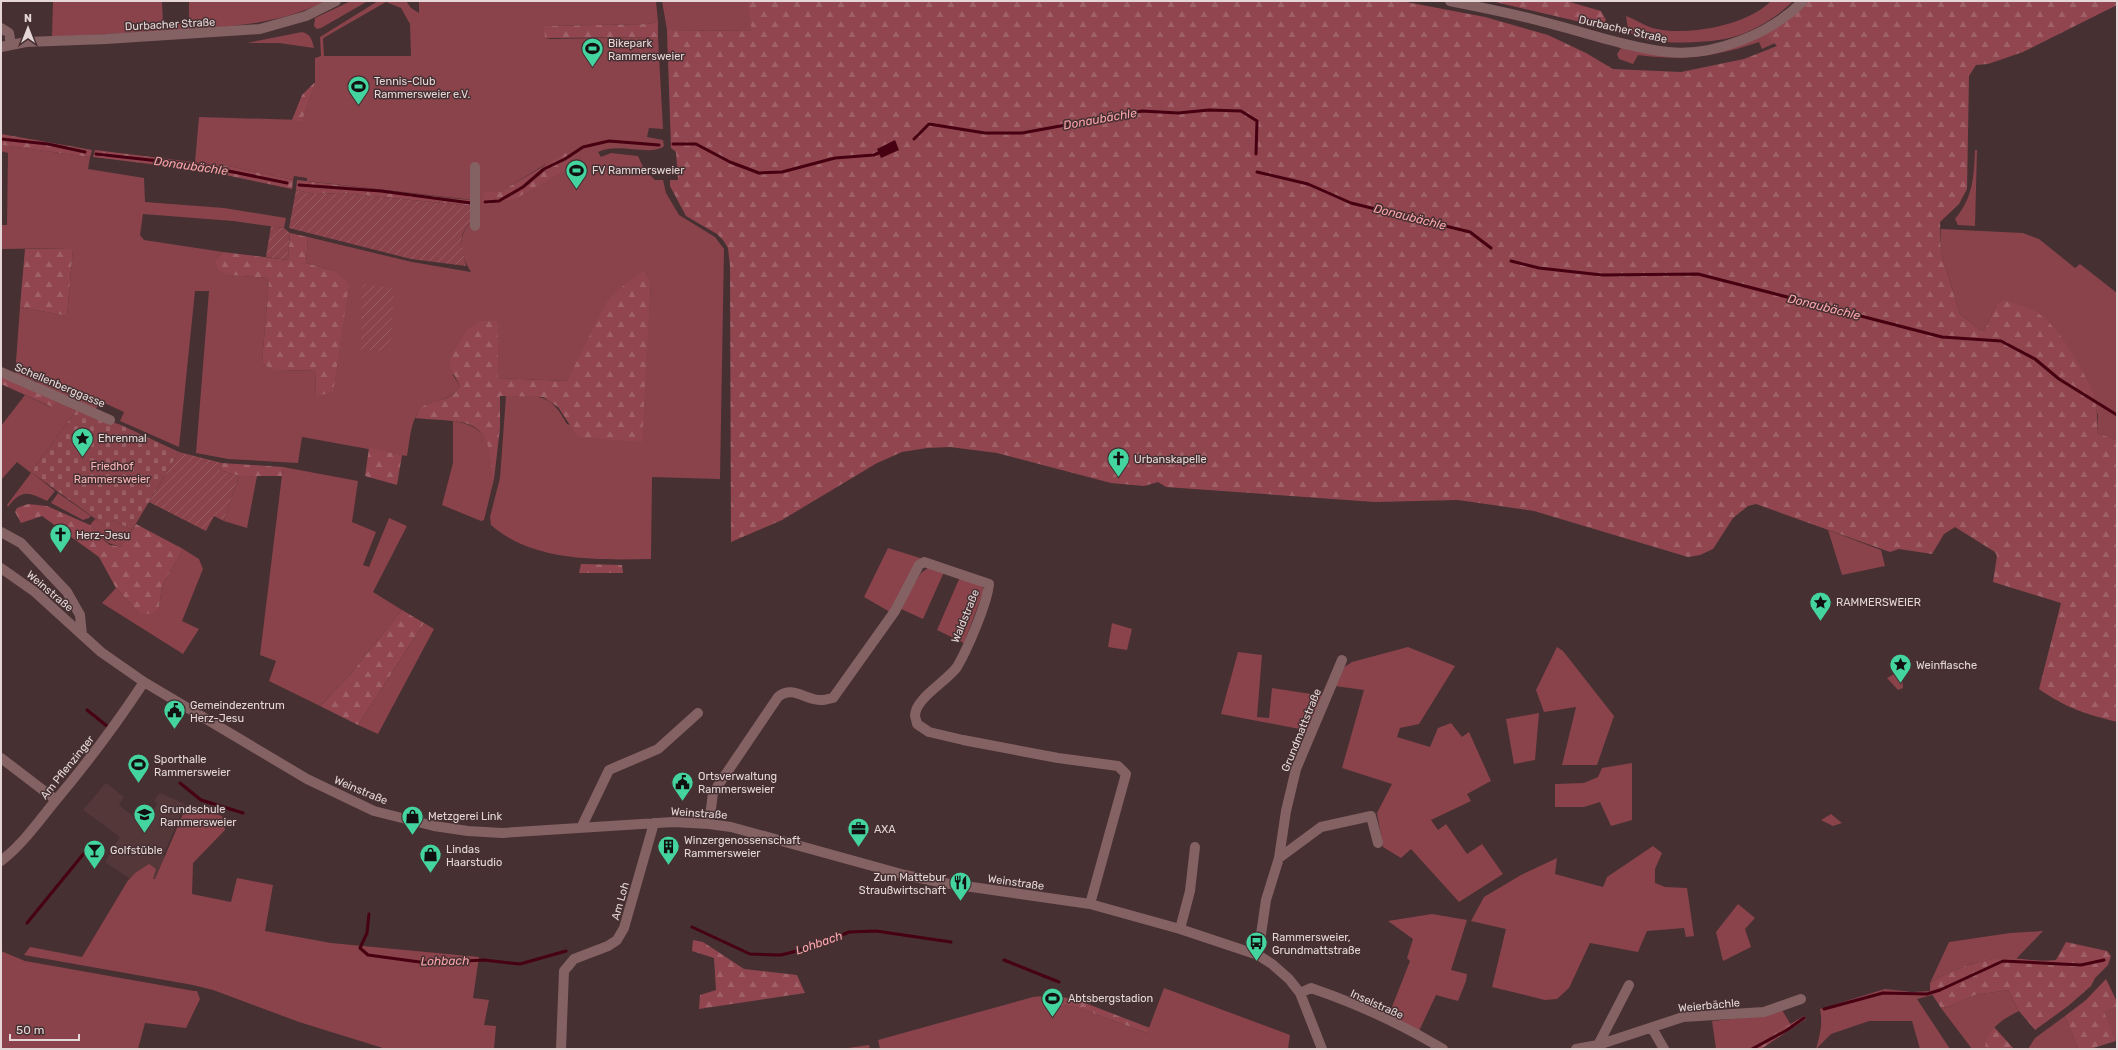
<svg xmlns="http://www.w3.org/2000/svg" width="2118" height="1050" font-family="Rubik,sans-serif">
	<defs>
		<pattern id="forest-firs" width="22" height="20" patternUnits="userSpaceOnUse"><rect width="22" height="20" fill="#91464f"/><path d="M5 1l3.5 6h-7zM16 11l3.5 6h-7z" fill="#a06068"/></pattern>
		<pattern id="cemetery-stones" width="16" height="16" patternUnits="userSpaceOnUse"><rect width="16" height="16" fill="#8a434b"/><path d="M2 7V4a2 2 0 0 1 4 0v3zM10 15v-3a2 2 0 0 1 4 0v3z" fill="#9a5d64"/></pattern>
		<pattern id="garden-furrows" width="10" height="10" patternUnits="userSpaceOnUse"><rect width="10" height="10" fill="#8a434b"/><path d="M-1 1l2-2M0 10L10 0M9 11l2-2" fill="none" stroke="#9a5d64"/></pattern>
	</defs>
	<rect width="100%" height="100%" fill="#463032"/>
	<path fill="#543739" d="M106,783L124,797L119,805L141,823L158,804L154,801L160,793L185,804L163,856L165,857L155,880L127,882L129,878L105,862L120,837L83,810Z"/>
	<path fill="#8a434b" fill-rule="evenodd" d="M53,1H162L163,24L189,23V1H326C274,27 216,28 159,31C124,33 88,35 52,37Z
		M351,1H368L321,28L317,29L314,26L315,18Z
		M378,1H406L411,8L419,13V1H656L658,22L648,24L545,26V38L550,39L658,37L663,129L649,128L647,137L663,140L664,146C651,157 619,142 598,152L601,157L611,153L638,156L644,169L655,180H663L666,193L679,215L715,237L724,249L720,479L652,477L651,559C598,560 533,562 491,525L490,517L500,478L506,396C540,397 549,391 567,424L641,442L651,283L645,270L567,381L498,378V324L453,375L460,386C448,405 432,397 421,409C410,420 410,442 407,456L302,437L298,463L228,459L196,453L209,291H195L179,447L120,421L124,412L100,401L96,409L44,389L36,381L15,375L20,307L67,316L73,248L1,249V225H7L8,153L1,151V145L90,157L88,169L144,178L145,202L224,208L286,218L284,228L233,221L143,214L140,235L144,240L223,252L215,260L228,275L269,278L262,363L273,371L315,370L316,396L335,271L306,263L308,237L412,262L471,272C460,255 456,235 473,220V200L307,181V178L294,176L293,180L233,167L195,162L199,117L302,120L315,83V58L321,56L320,37ZM386,2L401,8L410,24L411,56H324L323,39L325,37ZM546,164L515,199L483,192H500Z
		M662,1H747L753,31L667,30Z
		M1771,1H1793C1778,17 1754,31 1733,37C1716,43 1643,47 1631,33C1627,28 1627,22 1626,16C1635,19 1643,25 1652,28C1684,37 1747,26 1771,1Z
		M302,32C311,34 312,40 314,48L279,43H247Z
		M1765,34L1775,43L1762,49L1759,42C1714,57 1685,61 1638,55L1633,64L1619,59L1617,54L1621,48L1675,56Z
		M1975,150H1977L1975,226L1958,225L1955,219C1973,198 1974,176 1975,150Z
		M1941,229L2023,233L2039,239L2075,268L2080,264L2117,293V440L2097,433L2098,416L2091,389L2077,363L1996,306L1984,331L1979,329L1960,314L1941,253Z
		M25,395L51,407L57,401L77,410L31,472L55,491L47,501C28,492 22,489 8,507L7,505L31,473L17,462L1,480V426Z
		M453,421C490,427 492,446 492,479H494L484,520L481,521L442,505L453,463Z
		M283,467L358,481L352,522L376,532L363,565L369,567L389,518L407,526L373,592L402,610L349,676L320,706L269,681L276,661L260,655Z
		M239,476H257L247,528L224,521Z
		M58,493L91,516L89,518L83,520L51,503Z
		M95,519L108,527L113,520L132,530L123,547C105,544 101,538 90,525Z
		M1828,530L1881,550L1885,566L1842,575Z
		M888,548L920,558L890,612L864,597Z
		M183,549L199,559L203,569L182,621L199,629L183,654L102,603L116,588L139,613L159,607L162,586Z
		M928,568L944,572L923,619L899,608L921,573Z
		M960,577L981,585L984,590L964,643L937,630Z
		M424,623L434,629L378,734L358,725Z
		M1112,623L1132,629L1127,650L1108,647Z
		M1408,647L1455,666L1419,724L1400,728L1397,737L1430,747L1438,728L1451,723L1462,737L1469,732L1491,781L1467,794L1471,801L1431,820L1438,830L1446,824L1467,854L1482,844L1503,874L1459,902L1411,849L1401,858L1383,847L1377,813L1392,784L1342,768L1364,690L1335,686L1343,668L1352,662Z
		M1557,647L1563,651L1614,716L1597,765H1562L1576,707L1544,712L1536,690Z
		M1238,652L1262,655L1257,717L1269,718L1272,688L1324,696L1310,731L1221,714Z
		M1901,670L1903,688L1898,690L1887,678Z
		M1539,713L1535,760L1514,764L1506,719Z
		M1632,763V820L1611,826L1600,802L1584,807H1555V784L1584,783L1598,777L1602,768Z
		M187,805L222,816L225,830L193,863L192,894L231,902L237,878L273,885L265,931L331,943L479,957L473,998L489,1000L484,1025L496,1026L494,1049H386L299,1022L213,990L193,985L24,955L30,947L82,957L127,882L135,873L149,864L156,869L153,879H155Z
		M1831,814L1842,823L1833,826L1821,820Z
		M1653,846L1662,853L1655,869V883L1665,887L1687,888L1694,936L1686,937L1684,928L1647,931L1638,952L1590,943L1569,988L1557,999L1545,1000L1492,987L1506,929L1471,921L1484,897L1521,875L1557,858L1555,874L1603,887L1607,877Z
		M1738,904L1755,918L1745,929L1751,947L1723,961L1716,932Z
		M1432,914L1467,920L1451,970L1467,974L1466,981L1458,1001L1436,995L1418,1033L1388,1017L1410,961L1407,958L1413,939L1388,921Z
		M2043,931L2016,959C1987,956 1955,968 1930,983L1949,942L2010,933Z
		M1,951L25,961L194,991H197L200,999L186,1028L145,1023L138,1049H1Z
		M1164,988L1290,1035L1288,1049H880L878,1040L1033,997L1054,995L1055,1004L1076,1007L1147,1033Z
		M1885,989L1912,992L1930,991L1932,995L1917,999L1950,1049H1920L1912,1021H1869L1831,1034L1816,1049C1820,1035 1823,1024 1820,1009Z
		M2008,990L2019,1011C2001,1020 1988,1028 1985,1049H1972L1941,1008L1948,1007L1975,995Z
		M2117,1007V1041H2116L2103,1012Z
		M1782,1010L1791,1025L1748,1049H1716L1712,1021L1742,1018Z
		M2065,1016L2078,1049H2028L2035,1038Z
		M869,1045L870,1049H841Z"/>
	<path fill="url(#forest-firs)" d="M747,1H1401L1485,17L1548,35L1586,53L1613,69L1681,72L1744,59L1777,46L1765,34L1793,15L1808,1H2117V5L2023,52L1988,64L1976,65L1969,76L1967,189L1959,204L1940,222L1941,253L1960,314L1979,329L1984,331L1996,306L2004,300C2015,304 2026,307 2036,312C2056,323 2082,367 2091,388C2097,403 2098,418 2097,433L2117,440V722C2086,714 2066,708 2039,689L2061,603L1993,582L1997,556L1995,552L1955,527L1944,534L1932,554L1899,549L1890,552L1756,504L1748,506L1733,518L1713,549L1700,555L1688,557L1534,511L1458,500L1375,502L1166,487L1158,482L1144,486L1111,483L997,453L950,447L927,448L902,452L877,463L782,520L731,542L730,266L728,248L723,240L717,234L686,216L670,186V180H678L676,152L671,148L667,30L752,31Z
		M1491,1H1566L1601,11L1606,20L1602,25L1585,23Z
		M658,22V37L545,38L544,26L648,24Z
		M314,83H315L302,121L292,120L302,95Z
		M1,134L92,150L90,157L1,145Z
		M95,150L233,167L293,180L292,189L207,171L93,157Z
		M566,153L573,165L515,199L483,205V192H500Z
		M297,180L459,199L474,200L473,206L341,193L315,194L296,190Z
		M290,233L308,237L306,263L335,271L349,284L333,392L316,396L315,370L273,371L262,363L269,278L228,275L218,270L215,260L223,252L288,260Z
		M73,248L67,316L20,307L25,249Z
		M645,270L651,283L642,442L578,437L558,407L543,397L500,396V428L494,479H492C491,415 469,423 415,418C417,415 419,409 422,407C437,397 449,404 460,386L450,367V359L467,330L480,321H496L498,324V378L567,381L606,303L624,285Z
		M1,375L57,401L52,407L1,384Z
		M369,448L402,455L397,485L365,476Z
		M222,463L283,467L282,476H239L220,470Z
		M28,504L47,506L90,525L102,539L110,545L122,547L136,524L183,549L162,586L159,607L151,614L139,613L116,588L99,557L42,516L21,523L15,512L17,508Z
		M581,564L622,565L623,573H579Z
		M402,610L424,623L358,725L320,706L349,676Z
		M693,940L703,942L744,969L797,975L805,993L699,1009L700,995L716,990L714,958L692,951Z
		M2066,942L2107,951L2111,956L2108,965L2095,978L2091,986L2068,1006L2035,1030L2019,1011L2008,990L1975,995L1948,1007L1941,1008L1930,991V983C1953,969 1982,958 2010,958C2026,959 2040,962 2056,960Z
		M2106,979L2117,1002V1007L2104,1012L2116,1041L2090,1049H2078L2065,1016L2086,1000Z
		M1054,995L1080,1001L1150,1028L1147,1033L1076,1007L1054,1004Z
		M1804,1016L1806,1019L1761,1049H1748Z
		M1994,1027L2014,1049H1985L1986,1039Z"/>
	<path fill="url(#cemetery-stones)" d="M77,410L121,425L179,452L132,530L113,520L108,528L31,472Z"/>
	<path fill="url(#garden-furrows)" d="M296,190L315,194L341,193L473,206V220C456,235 462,246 466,266L411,259L289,228Z
		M271,226L284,228L290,233L288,260L266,257Z
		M363,284L394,289L390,351L361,350V316Z
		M179,452L222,463L220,470L239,476L224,521L214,516L206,531L149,502Z"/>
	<path fill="#460011" d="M895,140L899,150L881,158L877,149Z"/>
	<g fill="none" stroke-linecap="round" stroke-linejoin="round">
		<path stroke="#460011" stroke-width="3" d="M1,139L48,144L85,152
			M914,139L929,124L985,133H1022L1142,111L1178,113L1209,110L1241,111L1257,121L1256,154
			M673,144H696L730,162L759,173L782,172L835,158L874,155L881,152
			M96,154L204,166L287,183
			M1257,172L1308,184L1351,203L1470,232L1491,248
			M299,185L381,191L471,203
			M485,202L499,201L523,187L544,169L565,159L583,147L609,141L659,145
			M1511,261L1539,268L1602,275L1698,274L1942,337L2001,341L2035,359L2059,379L2117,415
			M87,710L107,726
			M180,783L201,800L243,813
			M369,914L367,933L360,948L368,955L427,963L484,960L520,964L566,951
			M27,923L85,852
			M692,927L750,954L781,955L813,947L849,932L876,931L951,942
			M1004,960L1059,982
			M1824,1009L1883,993L1927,994L1940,990L2003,961L2081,965L2104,960
			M1752,1049L1787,1030L1804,1018"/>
		<path stroke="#846163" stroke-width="10" d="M1450,1C1483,8 1516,14 1548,23C1587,33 1627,47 1668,52C1714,57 1772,33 1803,1
			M1,28L9,33L11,45
			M1,47L26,42L106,39L260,29L306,16L336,1
			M475,226V167
			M1,372L110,420
			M1,532L21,543L67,592L80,615L82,635
			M1,568L35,592L101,652L144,682L307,779L374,811L434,826L468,831L502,833L673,822L709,824L731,827L905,875L944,883L1090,904L1180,929L1258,955L1272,964L1289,979L1300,993L1322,1049
			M1,758L56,800
			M709,824L713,793L778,697C793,684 807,702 823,700C826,700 830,698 833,698L895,611L919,565L924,562L989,584C987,604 967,650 957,667C947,681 916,698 915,715C915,718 917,722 917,724L929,732L963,740L1058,758L1118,766L1126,774L1090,904
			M581,828L609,770L658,749L698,713
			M1279,858L1286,811L1296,769L1342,660
			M1,861C23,844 38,822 56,800C88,762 117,723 144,682
			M1180,929L1190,891L1195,847
			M1258,955L1266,900L1279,858L1321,827L1371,816L1378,843
			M1300,993L1311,988C1355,1003 1403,1025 1443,1049
			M1652,1028L1664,1049
			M1598,1045L1629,985
			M561,1049L564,971L574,959L608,946L617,940L624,928L654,823
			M1576,1049L1598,1045L1683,1017L1764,1012L1801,999"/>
	</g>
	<defs>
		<symbol id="stadium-pin" viewBox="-11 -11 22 30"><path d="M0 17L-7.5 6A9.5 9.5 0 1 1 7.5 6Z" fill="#44d49f" stroke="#463032"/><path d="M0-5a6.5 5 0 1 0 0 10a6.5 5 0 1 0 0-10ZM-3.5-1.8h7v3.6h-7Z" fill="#111"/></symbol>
		<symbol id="sight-pin" viewBox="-11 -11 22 30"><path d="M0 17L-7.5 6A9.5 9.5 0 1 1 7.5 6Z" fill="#44d49f" stroke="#463032"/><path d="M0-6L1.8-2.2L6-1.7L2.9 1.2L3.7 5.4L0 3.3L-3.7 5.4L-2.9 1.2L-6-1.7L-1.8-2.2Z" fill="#111"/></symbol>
		<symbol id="church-pin" viewBox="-11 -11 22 30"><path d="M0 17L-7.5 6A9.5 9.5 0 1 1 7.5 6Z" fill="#44d49f" stroke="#463032"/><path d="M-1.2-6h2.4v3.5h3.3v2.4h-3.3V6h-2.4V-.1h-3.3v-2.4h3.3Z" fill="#111"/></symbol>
		<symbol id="civic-pin" viewBox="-11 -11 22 30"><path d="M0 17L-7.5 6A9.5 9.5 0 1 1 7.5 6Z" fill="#44d49f" stroke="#463032"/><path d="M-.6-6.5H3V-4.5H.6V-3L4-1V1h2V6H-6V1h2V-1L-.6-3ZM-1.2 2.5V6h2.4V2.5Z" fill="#111"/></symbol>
		<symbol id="school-pin" viewBox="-11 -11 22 30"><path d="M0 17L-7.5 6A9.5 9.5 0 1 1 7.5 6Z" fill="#44d49f" stroke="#463032"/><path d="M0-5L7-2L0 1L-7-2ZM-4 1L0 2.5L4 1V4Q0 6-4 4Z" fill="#111"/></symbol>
		<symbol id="shop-pin" viewBox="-11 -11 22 30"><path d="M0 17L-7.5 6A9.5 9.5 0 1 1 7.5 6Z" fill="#44d49f" stroke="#463032"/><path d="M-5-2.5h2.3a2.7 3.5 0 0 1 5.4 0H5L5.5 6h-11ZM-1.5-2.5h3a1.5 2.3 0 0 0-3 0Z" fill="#111"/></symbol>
		<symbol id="office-pin" viewBox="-11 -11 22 30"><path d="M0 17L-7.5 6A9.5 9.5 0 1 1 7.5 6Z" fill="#44d49f" stroke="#463032"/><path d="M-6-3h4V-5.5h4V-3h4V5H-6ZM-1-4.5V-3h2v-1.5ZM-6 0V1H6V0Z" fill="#111"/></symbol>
		<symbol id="building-pin" viewBox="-11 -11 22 30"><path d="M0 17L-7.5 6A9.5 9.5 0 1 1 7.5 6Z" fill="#44d49f" stroke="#463032"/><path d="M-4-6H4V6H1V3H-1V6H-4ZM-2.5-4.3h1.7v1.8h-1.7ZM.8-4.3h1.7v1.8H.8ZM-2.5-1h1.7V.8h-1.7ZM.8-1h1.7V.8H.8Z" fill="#111"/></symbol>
		<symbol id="bar-pin" viewBox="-11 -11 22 30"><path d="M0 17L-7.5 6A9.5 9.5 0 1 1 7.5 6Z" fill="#44d49f" stroke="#463032"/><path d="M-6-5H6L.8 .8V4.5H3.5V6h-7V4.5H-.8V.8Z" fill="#111"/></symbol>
		<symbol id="restaurant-pin" viewBox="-11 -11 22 30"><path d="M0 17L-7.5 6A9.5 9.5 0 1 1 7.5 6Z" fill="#44d49f" stroke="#463032"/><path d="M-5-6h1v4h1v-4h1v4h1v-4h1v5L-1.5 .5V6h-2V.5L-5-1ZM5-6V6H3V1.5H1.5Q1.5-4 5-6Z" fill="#111"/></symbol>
		<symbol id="bus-pin" viewBox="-11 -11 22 30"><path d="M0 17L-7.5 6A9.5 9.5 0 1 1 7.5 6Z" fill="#44d49f" stroke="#463032"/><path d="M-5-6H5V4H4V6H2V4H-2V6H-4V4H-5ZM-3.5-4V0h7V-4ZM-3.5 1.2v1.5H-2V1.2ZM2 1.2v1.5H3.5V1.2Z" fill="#111"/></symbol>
	</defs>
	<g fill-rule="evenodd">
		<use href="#stadium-pin" x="580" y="36" width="25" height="34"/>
		<use href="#stadium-pin" x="346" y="74" width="25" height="34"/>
		<use href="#stadium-pin" x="564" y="158" width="25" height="34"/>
		<use href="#sight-pin" x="70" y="426" width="25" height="34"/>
		<use href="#church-pin" x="1106" y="446" width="25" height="34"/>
		<use href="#church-pin" x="48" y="522" width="25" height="34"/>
		<use href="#sight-pin" x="1808" y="590" width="25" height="34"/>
		<use href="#sight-pin" x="1888" y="652" width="25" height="34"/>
		<use href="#civic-pin" x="162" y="698" width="25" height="34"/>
		<use href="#stadium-pin" x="126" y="752" width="25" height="34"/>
		<use href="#civic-pin" x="670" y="770" width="25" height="34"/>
		<use href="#school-pin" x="132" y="802" width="25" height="34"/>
		<use href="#shop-pin" x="400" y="804" width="25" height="34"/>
		<use href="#office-pin" x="846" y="816" width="25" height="34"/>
		<use href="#building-pin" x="656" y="834" width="25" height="34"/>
		<use href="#bar-pin" x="82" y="838" width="25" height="34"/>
		<use href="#shop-pin" x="418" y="842" width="25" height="34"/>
		<use href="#restaurant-pin" x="948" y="870" width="25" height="34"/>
		<use href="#bus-pin" x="1244" y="930" width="25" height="34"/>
		<use href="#stadium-pin" x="1040" y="986" width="25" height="34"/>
	</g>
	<g text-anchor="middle" stroke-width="3" stroke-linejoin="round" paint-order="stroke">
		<g font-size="11" fill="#e5d7d8" stroke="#463032">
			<text transform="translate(170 24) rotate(-3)" y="4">Durbacher Straße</text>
			<text transform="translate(1623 29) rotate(13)" y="4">Durbacher Straße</text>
			<text transform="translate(60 385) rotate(23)" y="4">Schellenberggasse</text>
			<text transform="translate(50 591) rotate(40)" y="4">Weinstraße</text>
			<text transform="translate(965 616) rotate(-68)" y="4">Waldstraße</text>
			<text transform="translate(1301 730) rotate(-68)" y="4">Grundmattstraße</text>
			<text transform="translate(67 767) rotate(-51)" y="4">Am Pflenzinger</text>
			<text transform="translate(361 790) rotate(23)" y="4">Weinstraße</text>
			<text transform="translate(699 813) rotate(4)" y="4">Weinstraße</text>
			<text transform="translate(1016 882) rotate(8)" y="4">Weinstraße</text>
			<text transform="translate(620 901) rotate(-74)" y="4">Am Loh</text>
			<text transform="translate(1377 1004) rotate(24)" y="4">Inselstraße</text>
			<text transform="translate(1709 1005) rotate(-5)" y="4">Weierbächle</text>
		</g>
		<g font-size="11" fill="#e5d7d8" stroke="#463032" text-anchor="start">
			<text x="608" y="47">Bikepark<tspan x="608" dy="13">Rammersweier</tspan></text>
			<text x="374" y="85">Tennis-Club<tspan x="374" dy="13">Rammersweier e.V.</tspan></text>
			<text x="592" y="174">FV Rammersweier</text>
			<text x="98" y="442">Ehrenmal</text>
			<text x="1134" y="463">Urbanskapelle</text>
			<text x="76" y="539">Herz-Jesu</text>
			<text x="1836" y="606">RAMMERSWEIER</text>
			<text x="1916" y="669">Weinflasche</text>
			<text x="190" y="709">Gemeindezentrum<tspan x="190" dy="13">Herz-Jesu</tspan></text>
			<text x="154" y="763">Sporthalle<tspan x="154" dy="13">Rammersweier</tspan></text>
			<text x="698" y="780">Ortsverwaltung<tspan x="698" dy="13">Rammersweier</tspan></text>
			<text x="160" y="813">Grundschule<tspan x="160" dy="13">Rammersweier</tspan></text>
			<text x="428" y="820">Metzgerei Link</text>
			<text x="874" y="833">AXA</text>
			<text x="684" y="844">Winzergenossenschaft<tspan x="684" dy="13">Rammersweier</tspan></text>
			<text x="446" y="853">Lindas<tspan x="446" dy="13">Haarstudio</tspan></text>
			<text x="110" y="854">Golfstüble</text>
			<text x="946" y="881" text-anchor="end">Zum Mattebur<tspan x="946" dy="13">Straußwirtschaft</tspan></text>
			<text x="1272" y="941">Rammersweier,<tspan x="1272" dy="13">Grundmattstraße</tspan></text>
			<text x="1068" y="1002">Abtsbergstadion</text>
		</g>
		<g font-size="11" fill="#f9b5b9" stroke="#463032">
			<text x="112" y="470">Friedhof<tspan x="112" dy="13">Rammersweier</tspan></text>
		</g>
		<g font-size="12" font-style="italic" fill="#fca4ab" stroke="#463032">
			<text transform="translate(1100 119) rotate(-10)" y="4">Donaubächle</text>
			<text transform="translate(191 166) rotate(8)" y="4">Donaubächle</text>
			<text transform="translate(1410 217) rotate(14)" y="4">Donaubächle</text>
			<text transform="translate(1824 307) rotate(14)" y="4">Donaubächle</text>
			<text transform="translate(819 943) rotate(-19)" y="4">Lohbach</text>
			<text transform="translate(445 961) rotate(-1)" y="4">Lohbach</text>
		</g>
	</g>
	<rect width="2118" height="1050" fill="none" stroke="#e5d7d8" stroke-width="4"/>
	<g transform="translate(28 28)" stroke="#463032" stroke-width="3" paint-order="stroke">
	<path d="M0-3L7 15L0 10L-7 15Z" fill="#e5d7d8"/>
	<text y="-6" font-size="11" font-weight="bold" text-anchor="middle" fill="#e5d7d8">N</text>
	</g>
	<path d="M10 1034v6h69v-6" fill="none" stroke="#e5d7d8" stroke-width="2"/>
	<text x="16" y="1034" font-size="12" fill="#e5d7d8" stroke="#463032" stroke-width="3" paint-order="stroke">50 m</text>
</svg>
